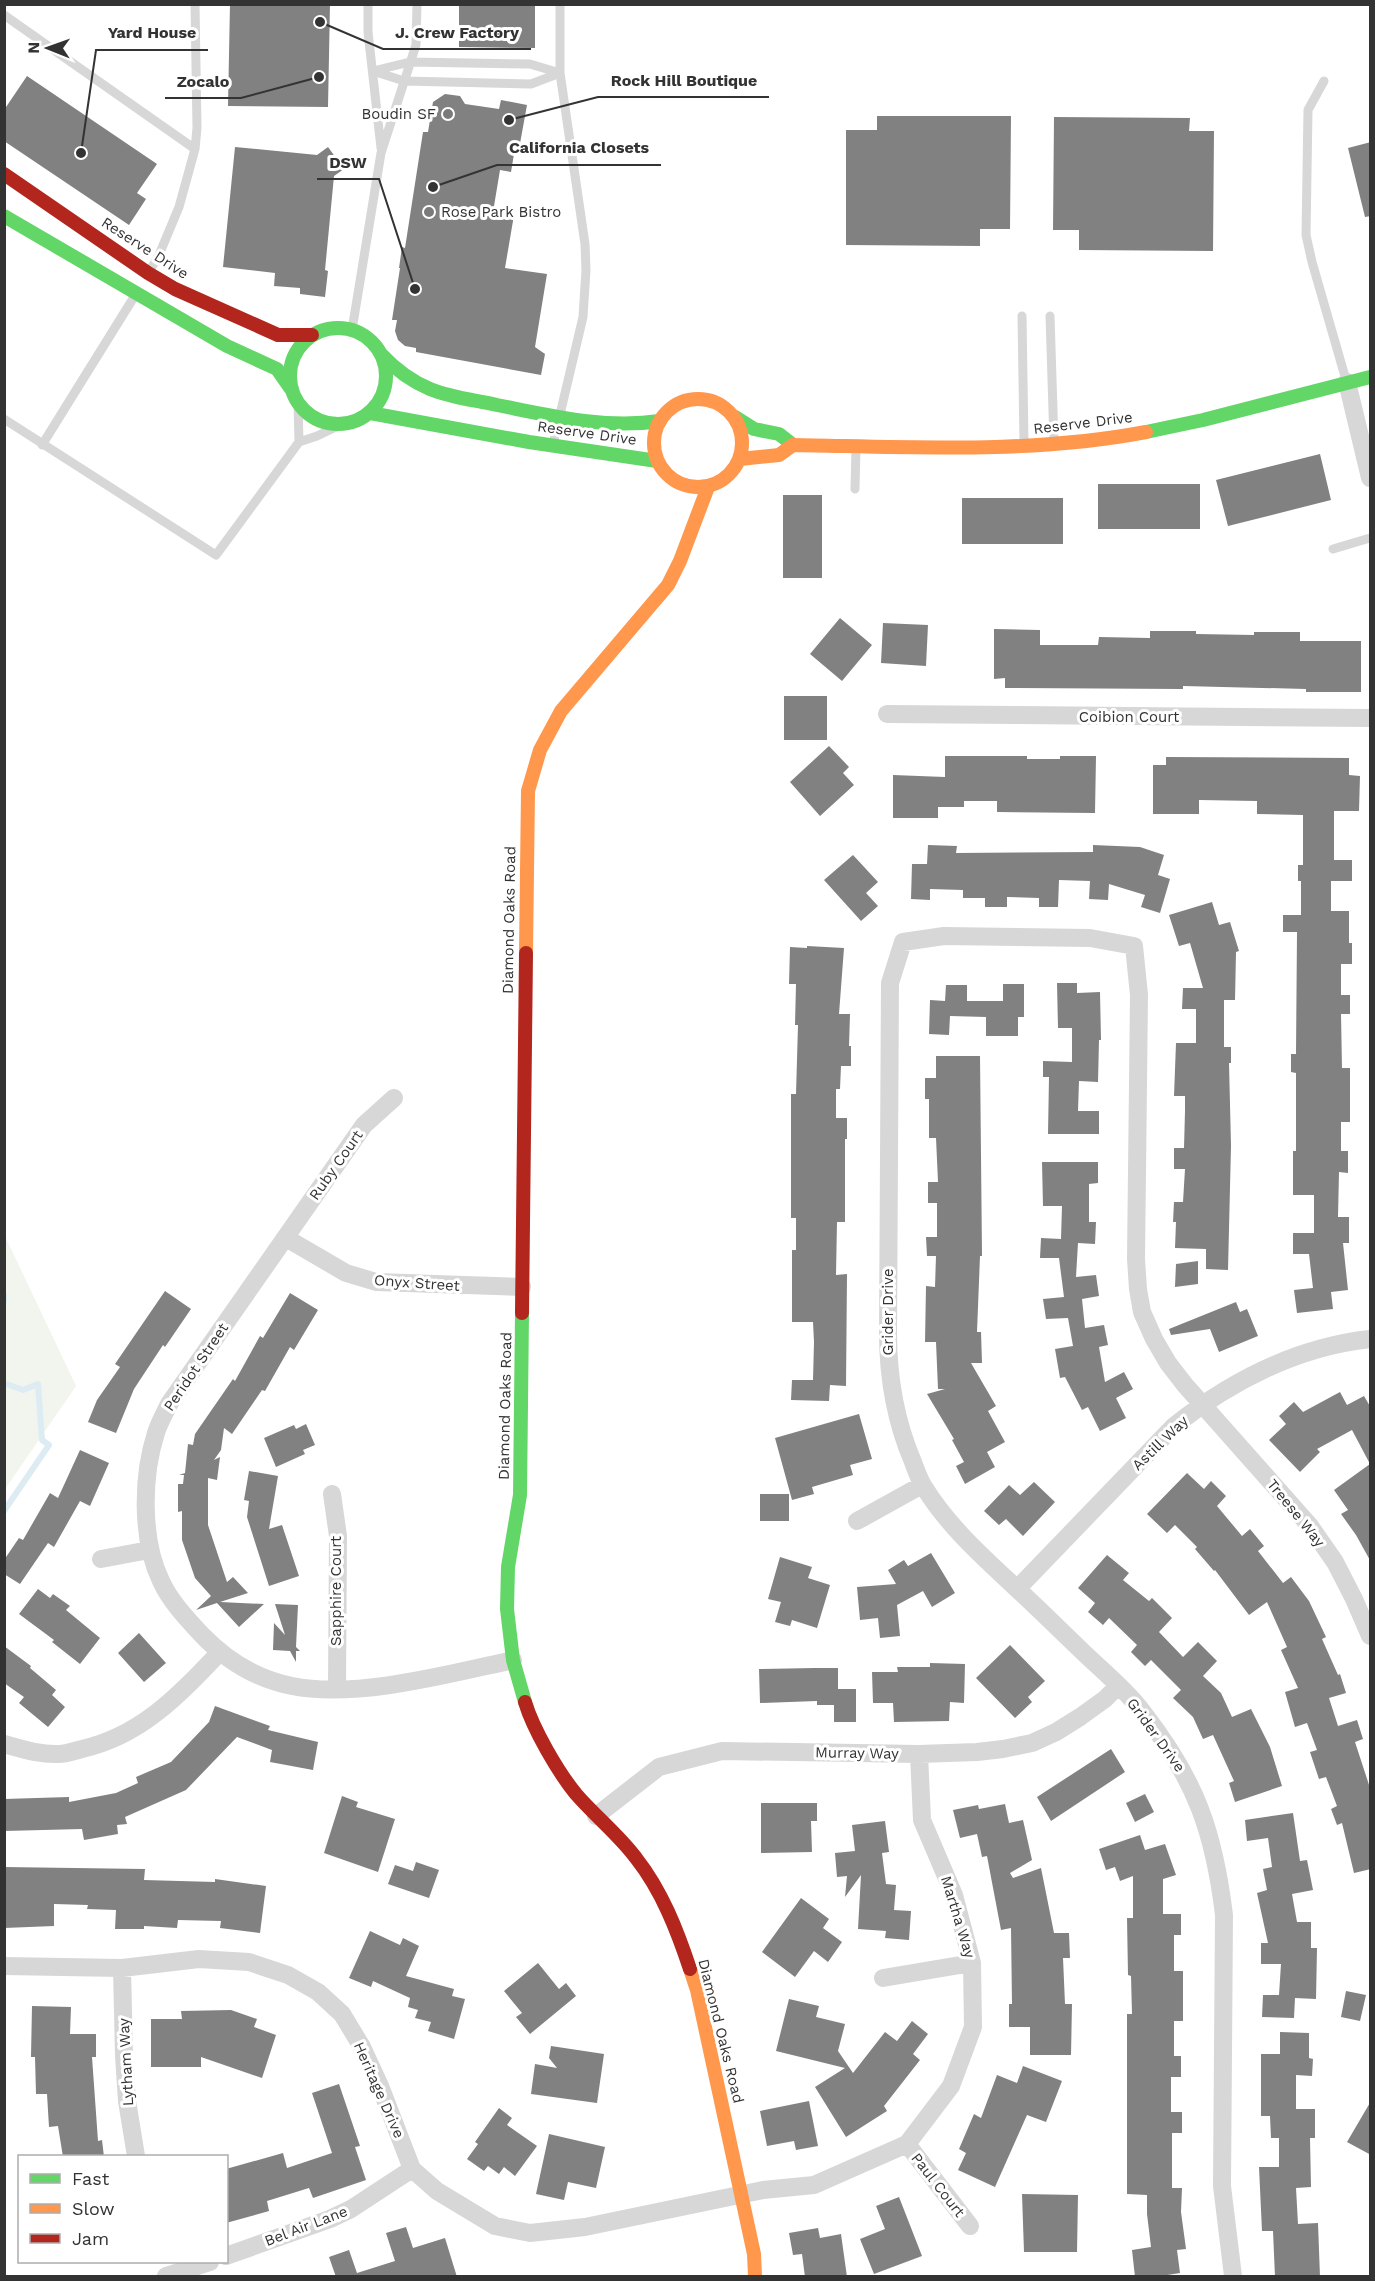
<svg xmlns="http://www.w3.org/2000/svg" width="1375" height="2281" font-family="'Work Sans',sans-serif">
	<rect width="100%" height="100%" fill="#fff"/>
	<path fill="#f1f5ed" d="M4,1234L76,1386L5,1489H4Z"/>
	<g fill="none" stroke-linecap="round" stroke-linejoin="round">
		<path stroke="#ddebf3" stroke-width="6" d="M4,1295V1301
			M4,1383L23,1390L38,1384L42,1440L49,1445L4,1511"/>
	</g>
	<path fill="#818181" d="M230,4H330L328,107L228,106Z
		M459,4H535V48L459,47Z
		M27,76L157,164L137,193L146,199L129,225L4,141V110Z
		M445,94L460,96L465,104L499,109L501,100L527,105L519,149L515,148L511,172L500,170L493,212L514,215L505,268L547,274L535,347L545,354L541,375L416,352V348L405,346L398,340L395,331L397,320H392L400,268H399L402,247L405,248L423,132H428L433,102Z
		M877,116H1011L1010,229H980V246L846,245V130H877Z
		M1054,117L1190,118L1189,131H1214L1213,251L1079,250V230H1053Z
		M1371,142V216L1365,217L1348,148Z
		M235,147L317,155L328,147L344,169L334,176L325,270L328,271L325,297L300,294V288L274,286L275,273L223,267Z
		M1320,454L1331,500L1228,526L1216,480Z
		M1098,484H1200V529H1098Z
		M783,495H822V578H783Z
		M962,498H1063V544H962Z
		M840,618L872,645L842,681L810,654Z
		M883,623L928,625L926,666L881,663Z
		M994,629L1040,630V645H1098L1099,637L1150,638V631H1196V634L1254,635V632H1300V641H1361V692H1306V689L1183,686V689L1005,688V678L994,679Z
		M784,696H827V740H784Z
		M829,746L849,767L843,773L854,785L820,816L790,782Z
		M945,756H1027V759H1060V756H1096L1095,813L997,812V801H964V807H938V818H893V775L945,777Z
		M1166,757L1349,758V775L1360,776L1359,811H1334V860H1352V881H1331V911H1349V943H1352V964H1341V995H1350V1014H1341L1342,1068H1350V1122H1341V1151H1348V1173L1339,1172L1338,1217H1349V1243H1343L1348,1290L1331,1292L1333,1309L1297,1313L1294,1290L1313,1288L1309,1254H1293V1233H1314V1195H1293V1151H1296V1073L1291,1072V1054H1296L1297,932H1283V915H1301V881H1298V865H1303V815L1257,814V801L1199,800V814H1153V765H1166Z
		M928,845L957,846L956,853L1093,852V845L1140,847L1164,855L1158,875L1170,879L1160,913L1141,907L1145,895L1109,884L1108,900L1089,899L1090,881L1059,880L1058,907H1039V898L1007,897V907H985V898H963V890L930,889V900L911,899L912,864H927Z
		M853,855L878,882L866,893L878,906L861,921L824,880Z
		M1212,902L1219,925L1230,922L1239,951L1236,952L1235,1000H1224V1047H1231V1063H1229L1231,1146L1228,1270L1206,1269V1249L1175,1248L1176,1222H1173L1174,1202H1183L1185,1169H1174V1148H1184L1185,1111V1096H1174L1176,1043H1196V1009H1182L1183,988H1203L1190,943L1179,946L1169,915Z
		M807,946L844,948L839,1014H850L849,1046H851V1066H841L840,1089H836V1118H847V1139H845V1222H837L836,1275L847,1274L846,1386L830,1385L829,1401L791,1400L792,1380H813L814,1342L813,1322H792V1250H796V1218H791V1094H796L798,1025H795L796,984H789L790,947L807,948Z
		M1057,983H1077V993L1100,992L1101,1040H1099L1098,1082L1079,1081L1078,1111H1099V1134H1048L1049,1077H1043V1061L1072,1062V1028H1058Z
		M1003,984H1024V1017H1018V1036H986V1017L950,1016L949,1035L929,1034L930,1000L945,1001L946,985H967V1001H1003Z
		M936,1056H980L982,1256H980L977,1332H981L982,1363H971L996,1406L988,1411L1005,1442L987,1452L995,1467L965,1484L956,1466L964,1462L952,1440L954,1439L927,1394L945,1389H938L936,1342H925L926,1286L935,1287L936,1256H927L926,1237H937V1203H928V1182H938L936,1138H929V1099H925V1078H936Z
		M1042,1162H1098V1183L1089,1184V1222H1096L1095,1244L1078,1243L1076,1277L1096,1275L1099,1296L1082,1299L1085,1328L1104,1325L1108,1345L1099,1347L1105,1382L1124,1372L1133,1389L1116,1398L1126,1418L1100,1431L1088,1407L1082,1410L1065,1377L1060,1378L1055,1349L1073,1346L1068,1318L1046,1319L1043,1299L1064,1297L1059,1258H1040L1041,1238L1061,1239L1062,1206H1043Z
		M1198,1261V1284L1175,1287L1176,1264Z
		M165,1291L191,1309L165,1347L163,1345L134,1389L116,1433L88,1422L97,1400L120,1367L115,1364Z
		M290,1293L318,1310L294,1350L290,1347L265,1391L262,1390L232,1434L224,1428L221,1450L214,1460L220,1457L217,1480L208,1478V1525L227,1582L233,1577L248,1593L220,1602L264,1604L239,1627L217,1603L196,1610L211,1596L195,1578L182,1540V1511L178,1512V1484H183L184,1475H179L185,1473L188,1444L193,1445L195,1434L233,1379L235,1381L260,1336L263,1338Z
		M1236,1302L1240,1312L1247,1309L1258,1336L1219,1352L1210,1329L1171,1335L1169,1329Z
		M1340,1392L1347,1405L1364,1396L1371,1408V1562L1356,1535L1341,1514L1348,1510L1334,1490L1370,1464L1352,1430L1317,1449L1320,1452L1300,1472L1269,1440L1286,1424L1279,1416L1294,1402L1303,1412Z
		M859,1414L872,1459L850,1465L853,1475L812,1487L814,1494L792,1500L775,1438Z
		M306,1424L315,1445L303,1450L305,1454L276,1467L264,1438L294,1425L296,1429Z
		M80,1450L109,1463L90,1506L80,1501L54,1547L48,1543L20,1584L4,1574V1560L19,1538L23,1540L50,1493L58,1498Z
		M249,1471L278,1476L269,1529L282,1525L299,1576L269,1586L247,1517L249,1501L244,1500Z
		M1187,1473L1204,1489L1211,1481L1226,1496L1217,1506L1242,1536L1250,1529L1264,1546L1258,1551L1283,1583L1291,1577L1309,1601L1326,1637L1322,1639L1338,1675L1340,1674L1346,1693L1329,1698L1338,1726L1357,1720L1363,1739L1355,1742L1371,1791V1869L1354,1873L1342,1823L1337,1825L1331,1809L1337,1806L1326,1777L1319,1779L1310,1752L1317,1750L1307,1723L1295,1727L1285,1692L1298,1688L1281,1650L1287,1647L1267,1602L1249,1615L1215,1570L1214,1571L1195,1549L1197,1547L1175,1525L1167,1533L1147,1514Z
		M1034,1482L1055,1502L1023,1536L1006,1519L999,1525L984,1511L1009,1485L1020,1495Z
		M760,1494H789V1521H760Z
		M931,1553L955,1593L932,1607L923,1591L897,1605L900,1636L880,1638L878,1618L860,1620L857,1587L896,1584L888,1570L904,1560L908,1566Z
		M1107,1555L1129,1573L1123,1580L1149,1601L1152,1598L1172,1618L1159,1632L1183,1657L1198,1642L1217,1661L1203,1676L1221,1693L1232,1717L1251,1709L1270,1747L1282,1786L1235,1802L1229,1783L1234,1781L1213,1735L1203,1739L1193,1717L1173,1698L1181,1690L1151,1660L1145,1666L1131,1652L1137,1645L1109,1618L1103,1625L1088,1612L1095,1603L1078,1588Z
		M780,1557L812,1567L808,1578L830,1585L817,1628L792,1620L790,1626L775,1622L781,1602L768,1599Z
		M38,1589L50,1598L53,1594L70,1606L66,1610L100,1638L80,1664L52,1642L54,1640L19,1614Z
		M275,1604L298,1605L296,1647L300,1651H296V1662L290,1651L273,1650L274,1623L285,1635Z
		M139,1633L166,1663L144,1682L118,1653Z
		M1010,1645L1045,1681L1028,1697L1032,1702L1015,1718L976,1678Z
		M4,1646L31,1666L30,1668L56,1690L52,1695L65,1707L48,1727L19,1703L24,1697L4,1683Z
		M930,1663L965,1664L964,1703L950,1702L949,1721L894,1722L893,1703H873L872,1672H898L897,1667H930Z
		M814,1668H838V1689H856V1722H834V1705H817V1701L760,1703L759,1669Z
		M215,1706L270,1726L268,1730L318,1742L313,1770L270,1762L272,1750L237,1737L186,1790L125,1817L127,1824L117,1825L118,1834L84,1840L82,1829L4,1831V1799L69,1797V1802L116,1793L138,1783L136,1777L171,1762L209,1722Z
		M1111,1749L1125,1772L1051,1821L1037,1797Z
		M1145,1794L1154,1812L1135,1822L1126,1803Z
		M342,1796L358,1802L356,1807L395,1819L378,1872L324,1853Z
		M761,1803H817V1821H811L812,1852L761,1853Z
		M1005,1804L1009,1823L1023,1820L1032,1860L1010,1873L1013,1878L1041,1868L1054,1933H1069L1070,1958H1063L1065,2004H1072L1071,2055H1030V2027H1009V2004H1012L1011,1928L1001,1930L987,1856L982,1857L977,1834L960,1838L953,1810L978,1805L979,1809Z
		M1293,1813L1300,1861L1307,1860L1313,1890L1292,1894L1297,1922H1311V1948H1317L1316,1999L1295,1998L1294,2018L1262,2017L1263,1995H1279L1281,1964H1261V1943H1268L1257,1893L1267,1890L1263,1869L1272,1867L1268,1838L1247,1841L1245,1820Z
		M885,1821L889,1852L882,1853L886,1884L896,1885L894,1910L911,1911L909,1940L885,1938L886,1931L858,1929L861,1875L845,1897L847,1876L837,1877L835,1853L855,1851L852,1825Z
		M1140,1835L1145,1850L1165,1844L1176,1875L1163,1879V1914H1181V1935H1174V1971H1183V2021H1174V2056H1181V2077H1171V2112H1182V2133H1172V2188H1182L1181,2212L1186,2249L1177,2250L1180,2273L1155,2277H1135L1132,2250L1151,2247L1147,2214V2195L1127,2194V2014H1132L1131,1976L1128,1975L1127,1918H1133V1876L1120,1881L1115,1867L1106,1870L1099,1849Z
		M416,1862L439,1870L429,1898L388,1884L395,1865L413,1871Z
		M4,1867L145,1869L144,1880L215,1882V1879L266,1886L260,1933L220,1928L221,1921L178,1920L177,1928L144,1926V1929H115L116,1910L87,1909L88,1905L54,1904V1926L4,1928Z
		M801,1898L829,1919L823,1928L842,1942L828,1962L814,1951L795,1977L762,1952Z
		M370,1931L400,1945L403,1938L419,1946L406,1976L454,1989L452,1996L465,1999L454,2039L428,2031L431,2022L415,2018L418,2010L408,2007L410,1998L373,1981L371,1987L349,1978Z
		M538,1963L559,1989L566,1983L576,1996L530,2034L516,2017L522,2013L504,1991Z
		M1346,1991L1366,1995L1360,2021L1341,2017Z
		M789,1999L819,2006L816,2017L845,2024L838,2051L853,2073L885,2032L897,2041L912,2021L928,2034L913,2054L920,2060L884,2106L887,2111L846,2137L815,2087L845,2068L776,2051Z
		M32,2006L71,2007L70,2034H96V2057H92L98,2141L102,2140L104,2157H63L58,2126L49,2127L47,2094H36L35,2057H31Z
		M231,2010L257,2019L254,2027L276,2035L262,2078L201,2057V2067H151V2019H182L181,2011Z
		M1280,2032L1309,2033V2058L1313,2059L1312,2076L1296,2075V2109H1315V2138H1310L1311,2187L1296,2188L1298,2224L1318,2223L1320,2277H1275L1273,2231H1262L1259,2167H1279V2138H1271L1270,2116H1261V2054H1280Z
		M551,2046L604,2054L597,2103L531,2094L535,2064L557,2068L549,2058Z
		M1023,2066L1062,2081L1046,2122L1027,2115L995,2187L958,2170L966,2153L959,2149L974,2114L981,2118L997,2075L1017,2083Z
		M339,2084L360,2146L355,2147L366,2180L313,2198L309,2188L267,2201L269,2211L226,2223V2169L283,2153L287,2168L332,2153L312,2093Z
		M809,2101L818,2146L796,2150L794,2141L767,2146L760,2111Z
		M1371,2101V2155L1347,2142Z
		M499,2108L512,2118L507,2125L537,2146L515,2176L504,2167L499,2174L488,2166L484,2171L467,2159L478,2144L475,2142Z
		M549,2134L605,2147L596,2188L568,2182L564,2200L536,2194Z
		M1022,2194L1078,2195L1077,2252H1024Z
		M899,2197L922,2256L874,2274L860,2239L885,2229L876,2206Z
		M406,2227L413,2248L445,2238L457,2277H336L329,2257L349,2250L357,2273L395,2261L386,2233Z
		M818,2228L820,2238L841,2234L847,2277H805L802,2254L793,2255L789,2233Z"/>
	<g fill="none" stroke-linecap="round" stroke-linejoin="round">
		<path stroke="#d7d7d7" stroke-width="9" d="M368,4V32L381,148
			M4,15L195,149
			M373,71L404,81L531,84L560,73
			M373,71L410,62L530,64L560,73
			M1324,81L1308,110L1306,235L1312,262L1346,380
			M149,272L159,255L179,207L195,149L197,128L195,4
			M1022,316L1024,443
			M1050,316L1054,442
			M352,330L381,153L416,45L417,4
			M298,403L299,442
			M4,419L216,555L299,442L317,436L340,425
			M553,444L583,317L586,270L585,244L560,73V4
			M42,445L134,297
			M855,489L856,447
			M1333,549L1370,538"/>
		<path stroke="#d7d7d7" stroke-width="18" d="M1347,382L1370,478
			M887,714L1370,718
			M394,1098L364,1125L169,1404C165,1413 159,1423 156,1433C142,1476 141,1540 161,1581C170,1601 187,1619 202,1635C226,1660 257,1679 292,1686C356,1699 449,1674 513,1660
			M286,1238L346,1273L376,1282L522,1287
			M332,1494L338,1536L337,1689
			M857,1521L922,1485
			M101,1559L149,1550
			M1017,1589L1174,1426C1231,1381 1297,1347 1370,1339
			M4,1744C22,1749 41,1755 59,1754C66,1754 74,1751 82,1749C141,1736 179,1695 219,1653
			M596,1816L659,1767L722,1751L919,1754L977,1752L1003,1749L1032,1743L1056,1732L1080,1717L1105,1699L1118,1686
			M4,1966L122,1968L199,1959L249,1962L288,1975L318,1992L342,2014L362,2047L380,2086L412,2169L437,2191L495,2226L530,2233L585,2227L763,2190L814,2185L907,2144L951,2086L973,2027L972,1963L954,1895L922,1820L919,1754
			M122,1968L124,2056L127,2101L136,2156
			M883,1978L972,1963
			M907,2144L970,2226
			M226,2256L330,2219L351,2209L412,2169
			M166,2276L210,2262
			M1233,2276L1222,2186L1224,1915C1214,1832 1196,1781 1145,1715C1128,1692 1105,1673 1084,1653C1061,1631 1039,1609 1015,1587C982,1556 948,1526 924,1487C919,1479 916,1470 913,1462C895,1420 888,1378 888,1333L890,983L903,942L944,936L1090,938L1134,946L1139,995L1136,1259L1138,1289L1142,1312L1154,1339L1168,1363L1185,1385L1310,1526L1335,1562L1354,1599L1370,1636"/>
		<path stroke="#63d668" stroke-width="14" d="M4,216L227,346L277,369L291,389
			M290 376a48 48 0 1 1 96 0a48 48 0 1 1-96 0Z
			M382,355C396,370 411,381 430,389C452,398 475,400 497,405C552,416 604,429 660,421
			M370,413L529,442L657,461
			M735,417L754,429L779,434L793,445
			M1146,432L1203,420L1370,377
			M522,1313L520,1495L508,1567L507,1609L513,1660L525,1702"/>
		<path stroke="#ff974d" stroke-width="14" d="M654 443a44 44 0 1 1 88 0a44 44 0 1 1-88 0Z
			M740,459L779,455L793,445C910,447 1030,454 1146,432
			M526,953L528,791L540,750L561,711L668,585L680,561L708,487
			M690,1969L697,1990L754,2254L755,2276"/>
		<path stroke="#b3261e" stroke-width="14" d="M4,174L148,273L175,289L278,335H312
			M522,1313L526,953
			M525,1702C533,1729 558,1772 576,1794C595,1816 619,1835 636,1858C662,1891 677,1930 690,1969"/>
	</g>
	<g fill="#7a7a7a" stroke="#fff" stroke-width="2">
		<circle cx="448" cy="114" r="6"/>
		<circle cx="429" cy="212" r="6"/>
	</g>
	<g text-anchor="middle" stroke-width="6" stroke-linejoin="round" paint-order="stroke">
		<g font-size="15" fill="#333" stroke="#fff" text-anchor="end">
			<text x="436" y="119">Boudin SF</text>
			<text x="441" y="217" text-anchor="start">Rose Park Bistro</text>
		</g>
		<g font-size="15" fill="#333" stroke="#fff">
			<text transform="translate(145 248) rotate(33)" y="5">Reserve Drive</text>
			<text transform="translate(1083 423) rotate(-7)" y="5">Reserve Drive</text>
			<text transform="translate(587 433) rotate(8)" y="5">Reserve Drive</text>
			<text x="1129" y="722">Coibion Court</text>
			<text transform="translate(509 920) rotate(-89)" y="5">Diamond Oaks Road</text>
			<text transform="translate(336 1165) rotate(-55)" y="5">Ruby Court</text>
			<text transform="translate(417 1283) rotate(4)" y="5">Onyx Street</text>
			<text transform="translate(888 1312) rotate(-90)" y="5">Grider Drive</text>
			<text transform="translate(196 1367) rotate(-56)" y="5">Peridot Street</text>
			<text transform="translate(505 1406) rotate(-89)" y="5">Diamond Oaks Road</text>
			<text transform="translate(1160 1443) rotate(-44)" y="5">Astill Way</text>
			<text transform="translate(1296 1513) rotate(51)" y="5">Treese Way</text>
			<text transform="translate(336 1591) rotate(-90)" y="5">Sapphire Court</text>
			<text transform="translate(1156 1735) rotate(54)" y="5">Grider Drive</text>
			<text transform="translate(857 1753) rotate(1)" y="5">Murray Way</text>
			<text transform="translate(958 1917) rotate(73)" y="5">Martha Way</text>
			<text transform="translate(721 2031) rotate(76)" y="5">Diamond Oaks Road</text>
			<text transform="translate(126 2062) rotate(-93)" y="5">Lytham Way</text>
			<text transform="translate(379 2090) rotate(66)" y="5">Heritage Drive</text>
			<text transform="translate(938 2185) rotate(52)" y="5">Paul Court</text>
			<text transform="translate(306 2226) rotate(-21)" y="5">Bel Air Lane</text>
		</g>
	</g>
	<path fill="none" stroke="#333" stroke-width="2" d="M320 22L383 49H531M81 153L96 50H208M509 120L598 97H769M319 77L241 98H165M433 187L497 165H661M415 289L379 179H317"/>
	<g fill="#333" stroke="#fff" stroke-width="2">
		<circle cx="320" cy="22" r="6"/>
		<circle cx="81" cy="153" r="6"/>
		<circle cx="509" cy="120" r="6"/>
		<circle cx="319" cy="77" r="6"/>
		<circle cx="433" cy="187" r="6"/>
		<circle cx="415" cy="289" r="6"/>
	</g>
	<g font-size="16" text-anchor="middle" font-weight="bold" fill="#333" stroke="#fff" stroke-width="6" stroke-linejoin="round" paint-order="stroke">
		<text x="457" y="38">J. Crew Factory</text>
		<text x="152" y="38">Yard House</text>
		<text x="684" y="86">Rock Hill Boutique</text>
		<text x="203" y="87">Zocalo</text>
		<text x="579" y="153">California Closets</text>
		<text x="348" y="168">DSW</text>
	</g>
	<rect width="1375" height="2281" fill="none" stroke="#333333" stroke-width="12"/>
	<rect x="18" y="2155" width="210" height="108" fill="#ffffff" stroke="#adadad" stroke-width="1.5"/>
	<rect x="30" y="2174" width="30" height="9" fill="#63d668" stroke="#adadad" stroke-width="1.5"/>
	<text x="72" y="2185" font-size="18" fill="#333333">Fast</text>
	<rect x="30" y="2204" width="30" height="9" fill="#ff974d" stroke="#adadad" stroke-width="1.5"/>
	<text x="72" y="2215" font-size="18" fill="#333333">Slow</text>
	<rect x="30" y="2234" width="30" height="9" fill="#b3261e" stroke="#adadad" stroke-width="1.5"/>
	<text x="72" y="2245" font-size="18" fill="#333333">Jam</text>
	<g transform="translate(48 48) rotate(271)" stroke="#ffffff" stroke-width="4.5" paint-order="stroke">
	<path d="M0-4.5L10 22L0 15L-10 22Z" fill="#333333"/>
	<text y="-9" font-size="16" font-weight="bold" text-anchor="middle" fill="#333333">N</text>
	</g>
</svg>
